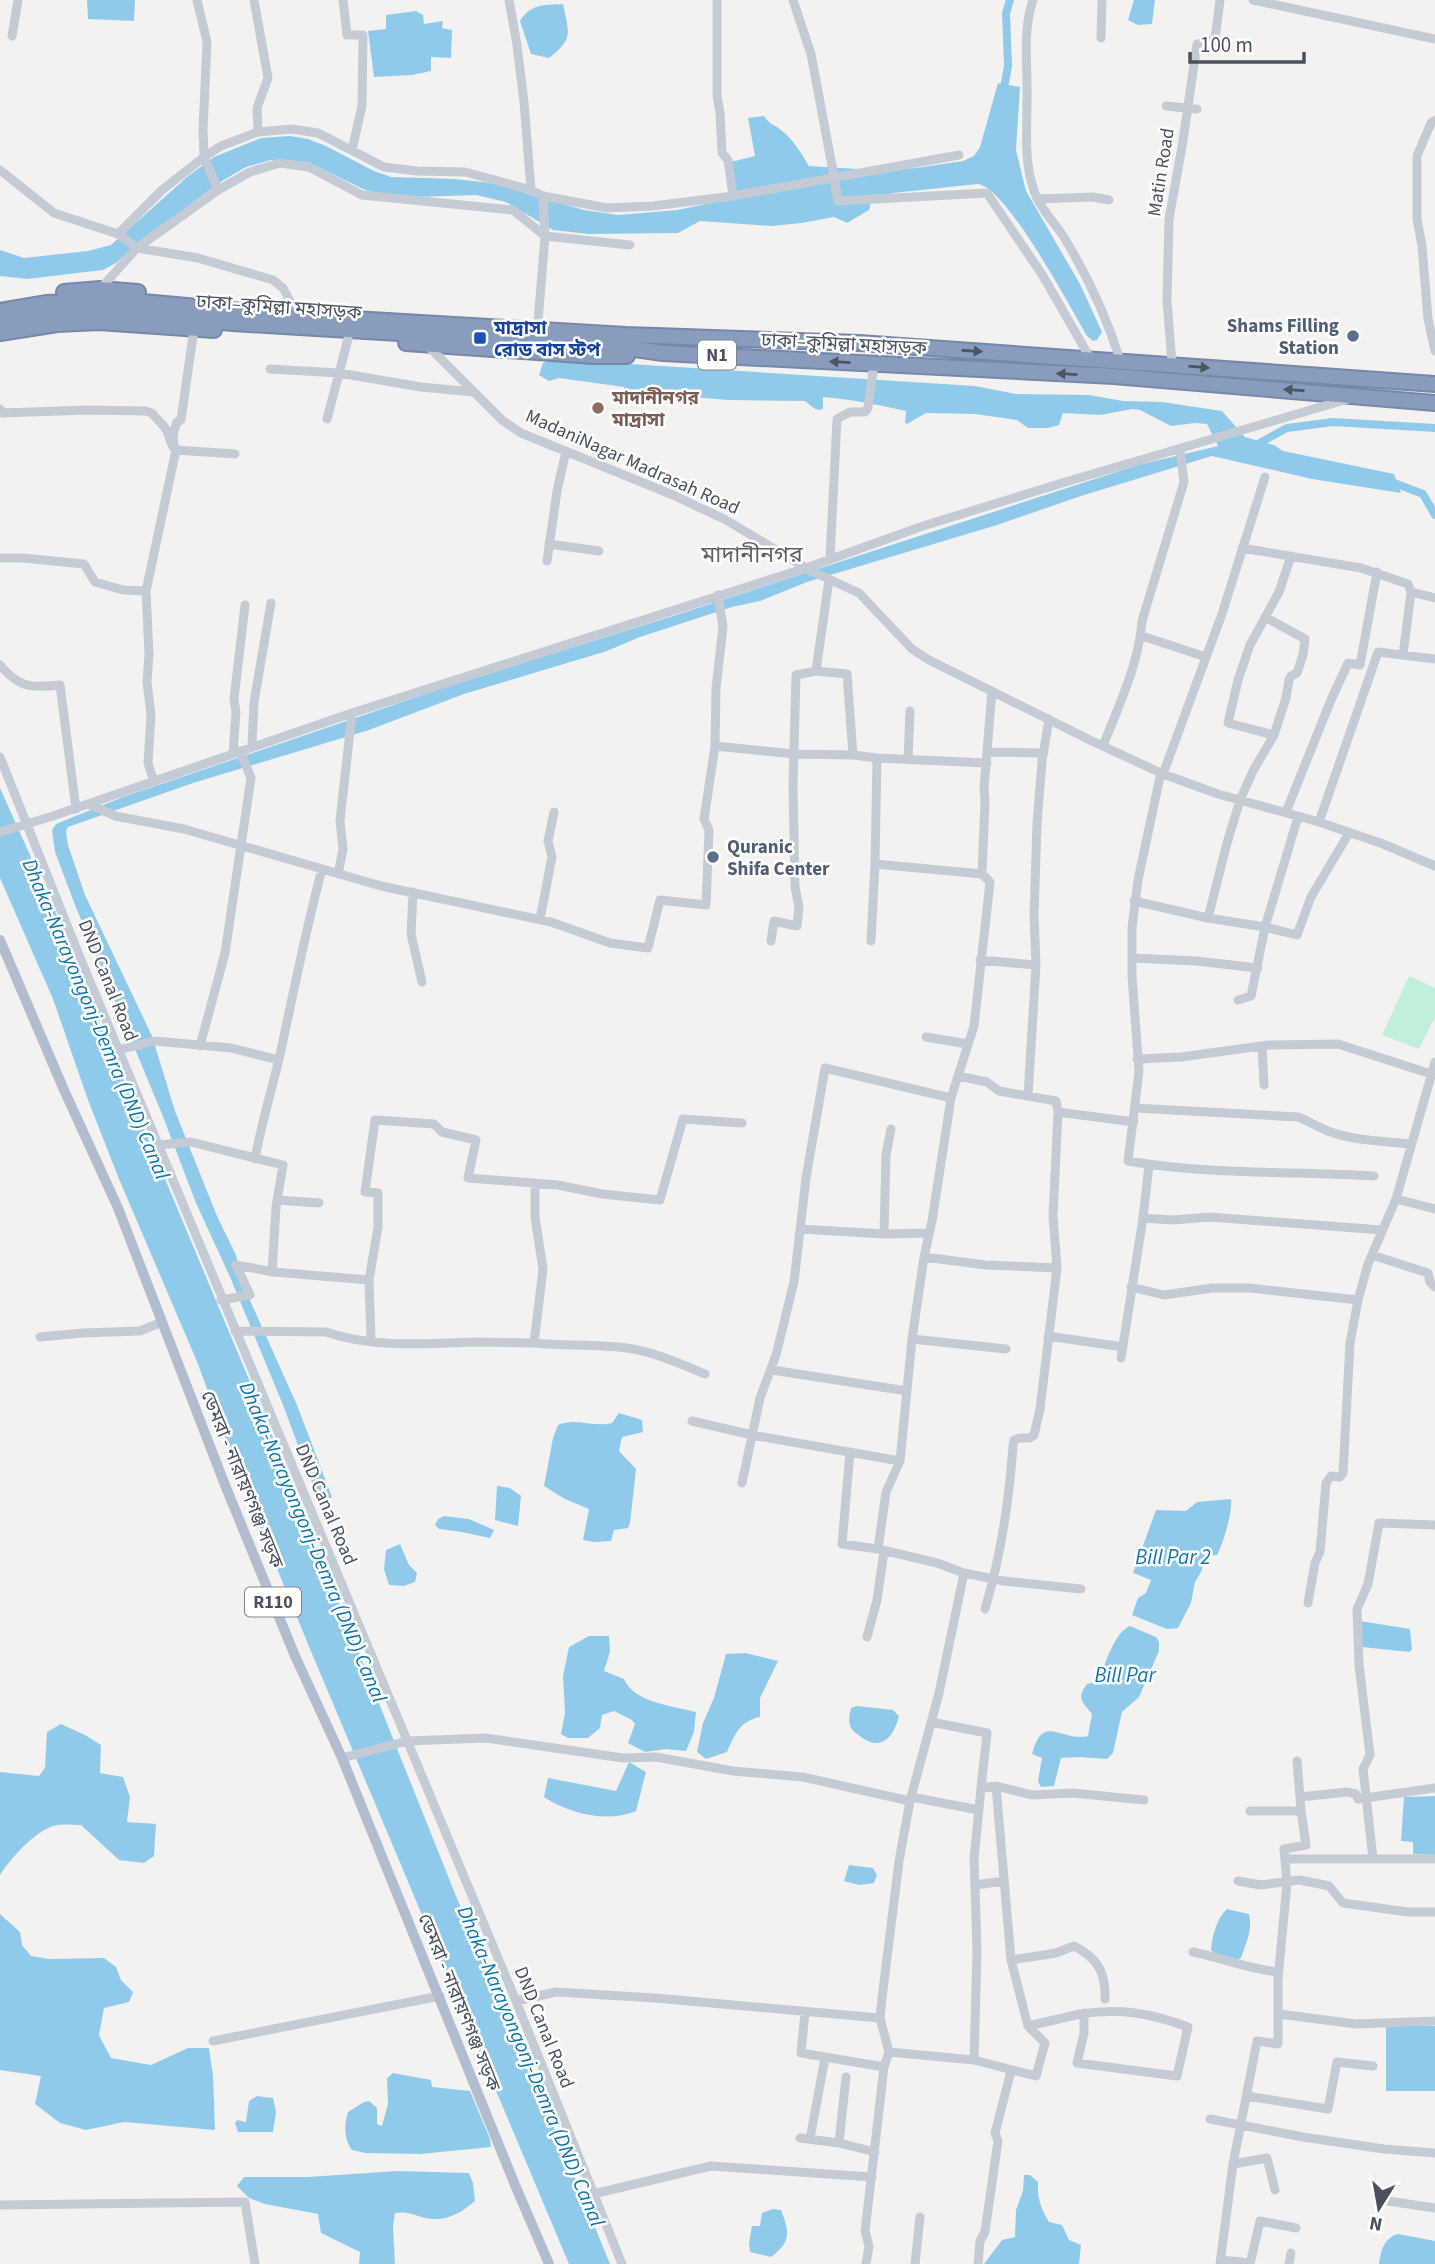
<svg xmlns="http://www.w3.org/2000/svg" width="1435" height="2264" font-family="'Source Sans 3','Noto Sans Bengali',sans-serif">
	<rect width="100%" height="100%" fill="#f4f2f1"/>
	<path fill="#c2efda" d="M1409,976L1435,988V1017L1419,1049L1382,1035Z"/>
	<path fill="#90caeb" d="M87,0H135L134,21L88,19Z
		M1134,0H1155L1152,24L1138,25L1128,20Z
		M563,4C569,34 574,38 549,58L531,54L520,21C530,4 544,5 563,4Z
		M416,11L423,15L424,24L443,21L442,28L452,30L451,58L431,57V71L412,75L374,77L368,31L386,29V15Z
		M998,83L1020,87L1016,150L1026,191L1080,284L1102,332L1097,340L1093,341L1087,336C1070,307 1007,188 978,184L893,193L872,199L869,210L847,223L834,217L802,223L771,226L700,221L678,233L588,234L553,230L506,202L476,195L418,197L375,193L363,189L308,162L271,160L246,167L222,181L146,237L116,263L103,270L27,279L0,276V250L24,258L88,251L111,245L187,177L214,157L261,138L290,136L308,139L326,146L374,171L391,177L454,179L501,184L531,195L584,210L618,215L677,210L735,198L731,162L755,156L748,118L764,116C772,127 773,123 781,130C793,139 802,154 809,166L874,170L916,168L963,161L974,156L980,147Z
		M551,359L975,386L1016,394L1089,395L1123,401L1162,402L1222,411L1245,437L1274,445L1283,451L1394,474L1401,493L1312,479L1212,456L1081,496L997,525L807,582L760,601L732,607L640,637L607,651L464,694L369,730L193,783L68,827L66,831L68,845L85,895L152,1036L175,1111L217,1216L236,1255L244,1287L297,1405L332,1497L320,1504L283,1405L230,1277L196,1203L162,1114L75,905L55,852L52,830L56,824L123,797L449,686L676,615L1138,465L1218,446L1207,424L1195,423L1171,426L1140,410L1132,409L1101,415L1063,413L1059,425L1048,428H1028L1017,420L975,414L926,413L907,424L905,423L906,411C878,405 851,399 823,397V408L821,410L815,409L805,401L728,400L624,391V387L559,378L549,381L539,375L543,363Z
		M0,788L60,922L91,1002L263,1413L456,1896L508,2014L610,2264H569L310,1649L237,1471L198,1364L119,1179L88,1100L53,999L0,878Z
		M619,1413L642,1420L643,1432L622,1437L619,1451L636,1469L630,1523L628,1528L614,1530L611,1541L594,1542L583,1540L589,1509L565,1499L544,1486L553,1438L558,1425C577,1417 591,1428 612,1423Z
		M497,1486L510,1488L521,1496L518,1526L495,1520Z
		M1231,1499C1233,1510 1223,1545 1217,1555L1207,1556L1201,1572L1195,1582L1191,1603L1178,1628L1167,1629L1132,1615L1138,1598L1146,1593L1151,1580L1133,1573L1156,1510L1186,1511L1197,1502Z
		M444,1516L469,1519L494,1530L490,1538L462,1532L439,1529L435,1525L438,1519Z
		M400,1544L409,1565L417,1573L415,1582L404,1586L389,1585L384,1569L386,1550Z
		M1360,1621L1410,1629L1412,1650L1409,1652L1362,1647Z
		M1130,1626L1156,1637L1159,1642V1651L1139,1697L1122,1712L1113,1753L1107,1759L1080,1757L1061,1758L1054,1786L1041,1787L1038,1781L1042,1758L1032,1754C1043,1712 1060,1742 1088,1736L1092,1714C1084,1703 1075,1699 1087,1684L1098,1681C1105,1666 1114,1632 1130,1626Z
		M589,1636H609L610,1652L604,1671L624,1679C634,1703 674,1706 696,1712L694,1732L686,1751L666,1749L645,1752L628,1743L635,1724L632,1720L614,1711L602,1715L600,1728L588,1738H568L561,1734L565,1713L563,1676L569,1647Z
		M745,1653L778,1661L760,1698V1717C740,1721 735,1734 727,1752L706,1759L697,1752L703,1723L714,1698L726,1654Z
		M857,1706L893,1710L899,1716C894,1737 881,1752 861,1737C857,1734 851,1730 850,1725C848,1720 850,1713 851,1708Z
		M61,1724L85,1735L101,1745L100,1773L123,1777L130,1797L127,1822L156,1824L154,1856L144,1863L119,1860L81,1825C74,1825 66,1824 58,1825C37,1828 11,1858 0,1875V1772L39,1776L45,1768L47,1732Z
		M629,1762L646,1772L636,1811C607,1823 570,1814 544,1797L548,1778L616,1791Z
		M1435,1796V1855L1413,1854V1842L1401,1841L1404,1797Z
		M849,1865L873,1868L877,1875L874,1883L859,1885L844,1881Z
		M1227,1909L1249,1914C1253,1930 1246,1943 1241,1958L1237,1959L1214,1953L1211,1950C1212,1936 1217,1918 1227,1909Z
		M0,1914L20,1932L22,1945L31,1956L49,1959L104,1958L116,1967L121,1980L133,1992L129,2002L104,2008L99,2035L111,2058L151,2065L188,2048H209L213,2075L215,2130L124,2122L86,2130L60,2123L35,2104L41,2076L0,2070Z
		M1386,2026H1435V2091H1386Z
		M393,2073L431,2080L432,2087L470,2091L490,2139L491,2147L420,2154L366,2153L352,2150C344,2139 344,2125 348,2112L364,2102L369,2101L377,2108V2124L382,2126L388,2104L387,2078Z
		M257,2096L273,2098L276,2112L273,2132H238L235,2123L237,2120L246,2122L249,2101Z
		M397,2171L469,2173L473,2183L475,2201C463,2211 450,2220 434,2219C420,2219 410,2210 395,2213L393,2227L395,2264H359L360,2252L321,2233L318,2214L265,2204L249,2198L237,2186L244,2177H308Z
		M1024,2175H1030L1038,2182C1037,2198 1041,2208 1049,2222L1062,2225L1069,2240L1081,2245L1079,2264H984L1002,2240L1015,2237L1016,2210L1023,2191Z
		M773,2209L781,2210C790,2233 791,2242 771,2257L750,2252L749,2243L752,2226H760L762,2213Z
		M1398,2234L1435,2241V2264H1379C1381,2250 1384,2238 1398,2234Z"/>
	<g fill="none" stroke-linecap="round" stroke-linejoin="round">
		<path stroke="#90caeb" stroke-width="8" d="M1003,94L1008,66L1006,13L1010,0
			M1254,446L1287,428L1333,422L1435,428
			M1389,481L1423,494L1435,515"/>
		<defs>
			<path id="highway" d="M64,292L100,289L138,292
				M0,311L46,303L121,300L286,315L626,335L859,343L1435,384
				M0,323L43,316L103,311L233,323L614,346L663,353L1114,376L1435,403
				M0,333L57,324L99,322L214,330
				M406,343L594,356H627"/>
		</defs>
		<use href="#highway" stroke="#7687aa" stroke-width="18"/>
		<path stroke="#c5cbd5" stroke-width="9" d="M197,0L207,42L203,130L204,157L218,190
			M254,0L268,78L257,108L258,132
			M343,0L347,35H363L362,106L352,150
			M509,0L517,45L524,102L531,190
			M717,0V95L720,113L722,153L728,160L733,196
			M793,0L811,54L832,166
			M1033,0C1022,32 1028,67 1027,100C1027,133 1023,170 1038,200C1045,214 1057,226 1065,239C1088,277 1107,318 1120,360
			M1253,0L1435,39
			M12,36L18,0
			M1101,38L1102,0
			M1166,106L1197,109
			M1435,120L1431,123L1417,156V219L1422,246L1428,319L1435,351
			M0,170L54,213L118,234L162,190L204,157L221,146L258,132L292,129L318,133L384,167L417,171L465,172L531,190L543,196L607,208L653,206L733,196L959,155
			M1037,199L1093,197L1109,200
			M838,201L987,193L1043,276L1090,358
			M118,234L137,248L198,258L273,280L283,288L293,307
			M100,289L137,248L218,190L250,172L280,163L309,167L362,195L513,210L545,236L630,245
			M538,322L545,236L543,196
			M427,345L502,420L521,433L673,495L726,520L811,571L859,593L912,649L929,660L1092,741L1163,774L1218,794L1319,822L1383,844L1435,866
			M1172,364L1167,301L1169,219L1182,147L1197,44L1215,39L1220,0
			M270,369L339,373L421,387L473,392
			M0,409L2,413L88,410L145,411L152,413C156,419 161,422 165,428C171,435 168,444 176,450L235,454
			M327,419L348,339
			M549,544L599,551
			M1242,548L1361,568L1408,584L1411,592L1403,655
			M0,558H23L84,564L95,582L123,590L146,591L149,654L147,682L151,715L148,763L154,782
			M830,558L837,419L850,412H865L868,408L874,363
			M547,561L557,491L566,451
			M146,591L176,450C171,441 173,432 177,422L181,420L194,329
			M1411,592L1435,598
			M1142,636L1206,657
			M0,665C19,688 31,688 60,685L76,809
			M816,671L847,674L853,755
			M1274,735L1228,723L1238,680L1250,645L1279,592L1291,556
			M252,746L254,702L271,603
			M715,746L795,754L853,755L877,758L987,763
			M1103,746C1118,707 1139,664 1142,621L1184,482L1180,449
			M987,752L1044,753
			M233,754L236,712L234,699L245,605
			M0,757L81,960L516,2001L622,2264
			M877,758L875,864L982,874
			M908,760L910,711
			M1161,772L1138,880L1132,928V976L1139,1071L1128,1161C1210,1175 1292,1171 1374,1176
			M1163,774L1222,614L1265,477
			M88,804L115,816L184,829L381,886L551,922L610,943L648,948L660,900L706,905L709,830L704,819L715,746L716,688L723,627L718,595
			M1286,812L1331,700L1348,663L1360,665L1377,572
			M1319,822L1378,652L1435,659
			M0,832L53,816L352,713L806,568L923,526L1062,483L1348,399
			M338,874L343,849L340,821L352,713
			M413,892L411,934L422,982
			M1134,901L1208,918L1265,927L1297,935L1311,897L1349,833
			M1208,918L1227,843L1240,800L1253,771L1274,735L1286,698L1289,680L1291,676L1297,673L1303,655L1305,639L1265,617
			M540,919L552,857L548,841L554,812
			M771,941L774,921L797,926L799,907L795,887L793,787L796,675L816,671L829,580
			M871,941L875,864
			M1132,958L1196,961L1258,968
			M980,960L1036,965
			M1238,1000L1251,996L1265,927L1298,817
			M926,1037L968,1044
			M200,1046L225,953L251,778L240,751
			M1262,1046L1264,1085
			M118,1050L155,1041L231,1048L279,1060
			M1137,1059L1181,1057L1269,1045L1338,1044L1434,1075
			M958,1076L987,1082L999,1091L1056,1101L1058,1112L1134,1122
			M1028,1096L1036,965L1034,915L1037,824L1042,761L1049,719
			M1135,1108L1298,1117C1309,1121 1317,1127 1328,1131C1353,1141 1384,1141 1411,1144
			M158,1145L191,1142L283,1165L276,1207L272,1272
			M255,1159C261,1125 271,1093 279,1059C293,996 305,932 322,869
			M1396,1199L1435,1209
			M277,1200L319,1203
			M1143,1218L1173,1220L1210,1217L1382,1230
			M800,1229L884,1234L929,1233
			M884,1234L886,1155L891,1129
			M1372,1255L1428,1273L1430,1282L1435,1287
			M924,1257L986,1265L1057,1268
			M1131,1287L1164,1295L1212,1288H1250L1358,1300
			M221,1300L250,1295L236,1265L274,1272L369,1280
			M235,1331L326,1332C372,1348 426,1344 474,1342C494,1342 514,1343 534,1343L543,1269L535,1217V1185
			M1048,1336L1123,1347
			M40,1337L83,1333L140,1331L162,1322
			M912,1339L1006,1349
			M371,1341L369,1280L378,1227V1193L365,1192L375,1120L434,1124L442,1132L476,1140L468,1178L558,1185L602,1194L660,1200L683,1119L742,1123
			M534,1343C565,1346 596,1344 627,1348C654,1352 679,1363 705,1374
			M1121,1358L1143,1218L1149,1165
			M772,1370L907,1391
			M692,1421L752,1435L900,1461
			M850,1452L842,1544L878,1549L937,1563L964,1573L1004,1581L1081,1589
			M742,1483L760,1398L776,1355L794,1282L806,1178L825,1068L951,1098
			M878,1549L886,1492L900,1461L912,1339L924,1257L932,1221L951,1098L974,1026L990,882L982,874L985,802L984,788L992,691
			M1308,1603L1315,1563L1320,1552L1326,1483L1331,1476L1340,1477L1343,1473L1350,1343L1358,1300L1368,1264L1396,1199L1435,1062
			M985,1609C1001,1556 1009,1501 1013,1446L1014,1440L1020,1438H1030L1034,1435L1040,1409L1057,1268L1053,1216L1058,1112
			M867,1637L877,1600L884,1551
			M931,1722L987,1733L981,1788L996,1786L1032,1795L1072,1793L1144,1800
			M342,1758L407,1741L486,1738L623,1758L656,1757L733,1771L803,1777L910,1801
			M1297,1761L1300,1797
			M996,1786L1011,1960L1028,2026L1080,2014C1121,2008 1150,2013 1188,2027L1177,2076L1077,2063L1084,2033V2013
			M981,1788L974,1859L975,1885L1004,1881
			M911,1797L979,1810
			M1301,1811L1300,1797L1347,1792L1356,1794L1358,1799L1435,1788
			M1286,1859H1435
			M1373,1859L1363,1769L1370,1755L1359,1665L1357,1609L1368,1584L1379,1523L1435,1525
			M1238,1881L1261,1885L1299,1880L1320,1884L1329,1886L1343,1903L1408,1912H1435
			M1193,1952C1222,1958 1249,1969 1278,1972
			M1011,1960L1056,1953L1074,1946C1098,1958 1106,1973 1105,1999
			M516,2001L556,1992L655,1998L880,2018
			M805,2012L801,2053L884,2067
			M1279,2014L1356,2024L1435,2021
			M213,2041L440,1996
			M889,2052L974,2060L1036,2076L1045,2043L1028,2026
			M974,2060L977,1952L975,1885
			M1247,2096L1328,2109L1337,2062L1373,2066
			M1210,2119L1303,2137L1384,2149L1435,2153
			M800,2138L839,2143L875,2152
			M810,2139L825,2058
			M839,2143L846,2077
			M1233,2164L1267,2158L1275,2190
			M593,2194L711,2166L872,2177
			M1388,2201L1435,2208
			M0,2205L245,2202L255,2264
			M1221,2260L1250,2263
			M866,2264L869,2246L865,2231L884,2067L889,2052L880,2018L882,1998L899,1861L910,1801L939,1693L964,1573
			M915,2264L920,2217
			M978,2264L980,2241L985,2232L998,2141L995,2133L1011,2071
			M1220,2264L1233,2164L1257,2041L1278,2044V1979L1287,1883L1284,1849L1306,1845L1301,1811H1250
			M1250,2264L1260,2221L1296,2228
			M1289,2264L1291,2253"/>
		<path stroke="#b2bccf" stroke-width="10" d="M0,940L64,1090L118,1208L225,1485L295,1656L342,1758L515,2185L549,2264"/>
		<use href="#highway" stroke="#8a9cbe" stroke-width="14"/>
		<path stroke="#c5cbd5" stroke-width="9" d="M832,166L838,201"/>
	</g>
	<defs><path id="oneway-solid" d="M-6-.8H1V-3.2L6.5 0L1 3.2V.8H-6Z" transform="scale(1.75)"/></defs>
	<g fill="#4c5564">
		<use href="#oneway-solid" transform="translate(972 351) rotate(4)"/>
		<use href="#oneway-solid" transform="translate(840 362) rotate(-177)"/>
		<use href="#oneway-solid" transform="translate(1199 367) rotate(5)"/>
		<use href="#oneway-solid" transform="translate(1067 374) rotate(-177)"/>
		<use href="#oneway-solid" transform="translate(1294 390) rotate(-176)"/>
	</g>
	<g fill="#5c6f8a" stroke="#fff" stroke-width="2.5">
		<circle cx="1353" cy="336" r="7"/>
		<circle cx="713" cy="857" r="7"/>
	</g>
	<rect fill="#1a4fb4" stroke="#fff" stroke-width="2.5" x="473" y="331" width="14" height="14" rx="3.5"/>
	<circle fill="#8d6e63" stroke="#fff" stroke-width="2.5" cx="598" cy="408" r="7"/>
	<g text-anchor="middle" stroke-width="5" stroke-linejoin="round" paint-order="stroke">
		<g fill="#fff" stroke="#80858f" stroke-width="2">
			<rect x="698" y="340.5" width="38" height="29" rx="5"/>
			<rect x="245" y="1587.5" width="56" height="29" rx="5"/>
		</g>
		<g font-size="18" font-weight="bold" fill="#49515f">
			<text x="717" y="361">N1</text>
			<text x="273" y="1608">R110</text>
		</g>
		<g font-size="19" fill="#49515f" stroke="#fff">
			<text transform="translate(1160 172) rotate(-81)" y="7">Matin Road</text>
			<text transform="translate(279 306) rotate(4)" y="7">ঢাকা–কুমিল্লা মহাসড়ক</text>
			<text transform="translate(844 343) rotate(3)" y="7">ঢাকা–কুমিল্লা মহাসড়ক</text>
			<text transform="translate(633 461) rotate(24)" y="7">MadaniNagar Madrasah Road</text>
			<text transform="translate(109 980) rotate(68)" y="7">DND Canal Road</text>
			<text transform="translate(243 1479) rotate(68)" y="7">ডেমরা - নারায়ণগঞ্জ সড়ক</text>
			<text transform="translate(327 1504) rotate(67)" y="7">DND Canal Road</text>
			<text transform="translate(460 2002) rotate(68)" y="7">ডেমরা - নারায়ণগঞ্জ সড়ক</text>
			<text transform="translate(545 2027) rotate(68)" y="7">DND Canal Road</text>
		</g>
		<g font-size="19" font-weight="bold" fill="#4e5e75" stroke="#fff" text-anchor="end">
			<text x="1339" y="332">Shams Filling<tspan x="1339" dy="22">Station</tspan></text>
			<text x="727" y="853" text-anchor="start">Quranic<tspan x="727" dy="22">Shifa Center</tspan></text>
		</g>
		<g font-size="19" font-weight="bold" fill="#164399" stroke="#fff" text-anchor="start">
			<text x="494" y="334">মাদ্রাসা<tspan x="494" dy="22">রোড বাস স্টপ</tspan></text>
		</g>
		<g font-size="19" font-weight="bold" fill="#785e54" stroke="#fff" text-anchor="start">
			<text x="612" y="404">মাদানীনগর<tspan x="612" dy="22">মাদ্রাসা</tspan></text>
		</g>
		<g font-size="21" font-style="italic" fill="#0f74ab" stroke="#fff">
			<text transform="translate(96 1019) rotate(67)" y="7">Dhaka-Narayongonj-Demra (DND) Canal</text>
			<text transform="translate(313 1542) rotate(67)" y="7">Dhaka-Narayongonj-Demra (DND) Canal</text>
			<text x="1173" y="1564">Bill Par 2</text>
			<text x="1125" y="1682">Bill Par</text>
			<text transform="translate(531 2066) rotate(67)" y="7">Dhaka-Narayongonj-Demra (DND) Canal</text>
		</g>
		<g font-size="23" fill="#5e6066" stroke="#fff">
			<text x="752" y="562">মাদানীনগর</text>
		</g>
	</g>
	<g transform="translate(1379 2208) rotate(191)" stroke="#ffffff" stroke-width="5" paint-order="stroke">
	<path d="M0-5L12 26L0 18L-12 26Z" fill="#49515f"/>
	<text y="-10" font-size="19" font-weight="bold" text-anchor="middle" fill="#49515f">N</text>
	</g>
	<path d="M1190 52v10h114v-10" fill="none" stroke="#49515f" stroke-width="3.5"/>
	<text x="1200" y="52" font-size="21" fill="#49515f" stroke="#ffffff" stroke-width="5" paint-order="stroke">100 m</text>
</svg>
